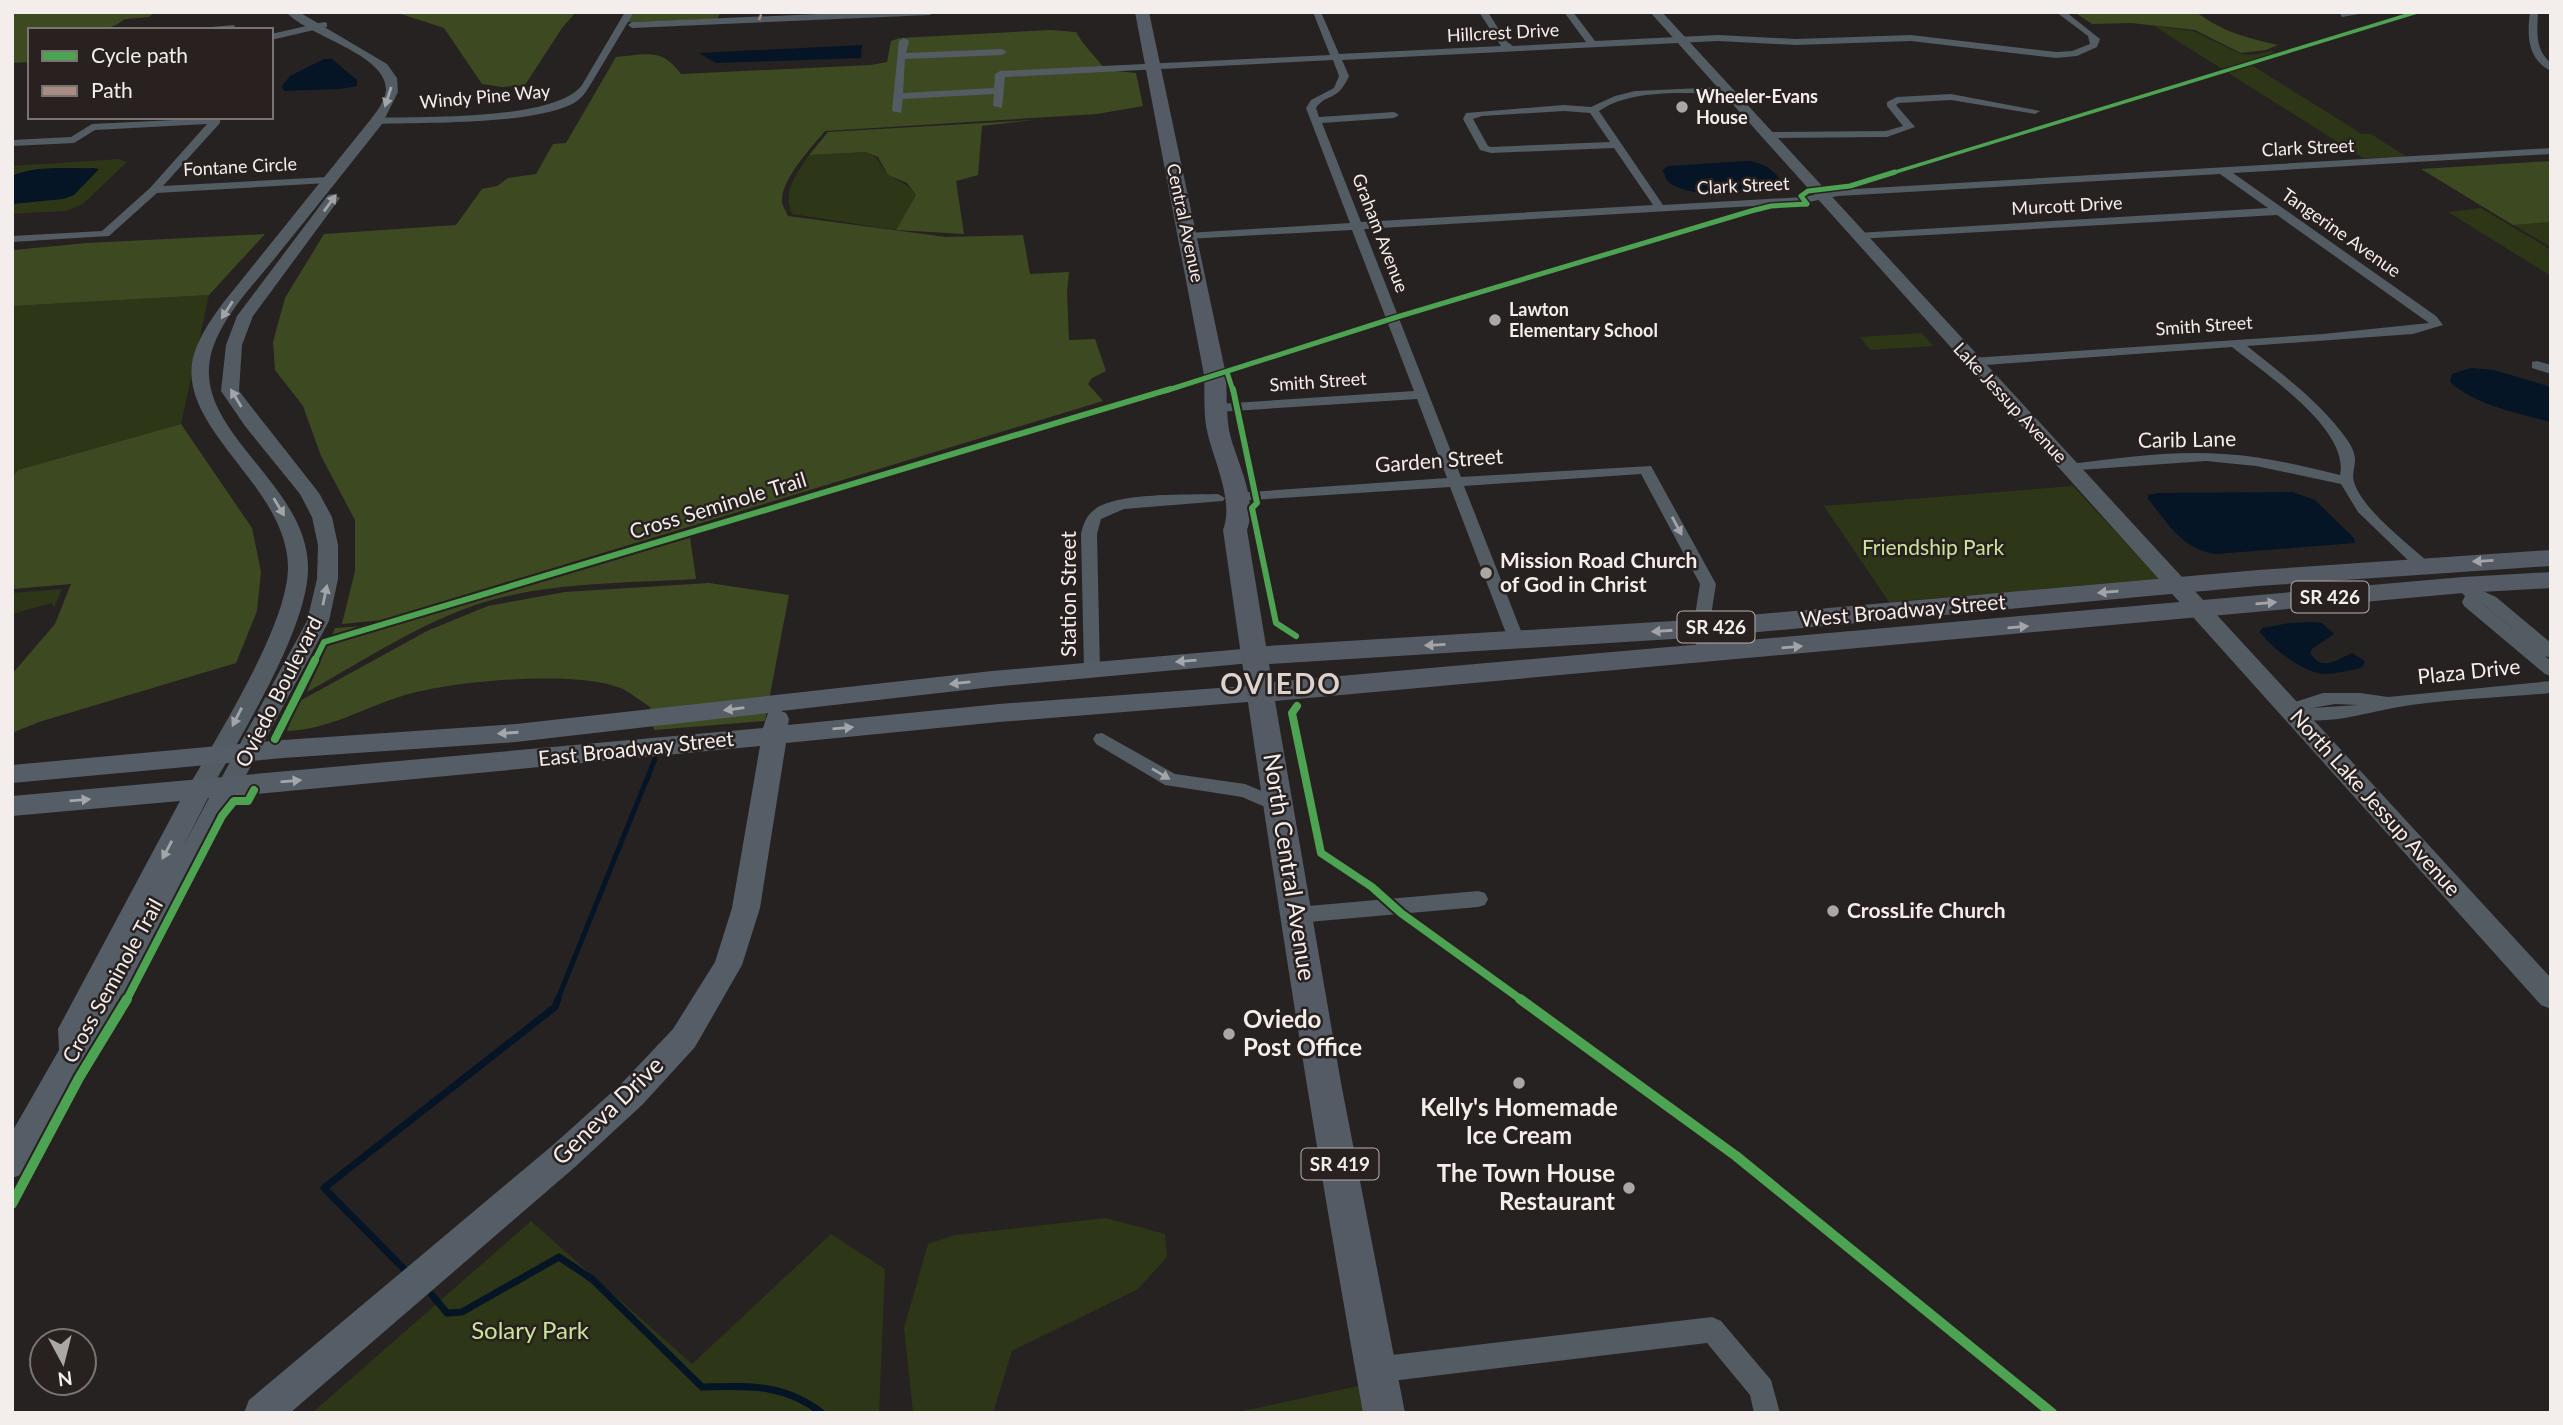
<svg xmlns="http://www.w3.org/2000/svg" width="2563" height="1425" font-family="Lato,sans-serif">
	<rect width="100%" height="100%" fill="#262221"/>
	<path fill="#2d3617" d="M2154,26L2193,31L2241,54L2253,55L2271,51L2278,53L2253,66L2362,134H2371L2407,157L2363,158Z
		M866,152C883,159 878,166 889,175C901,184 905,181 916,195L896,230L792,214C782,191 796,175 809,155Z
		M119,159L127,162L83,204L66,211L12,214V166Z
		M2481,208L2551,250V276L2448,212Z
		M2551,222V247L2513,225Z
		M209,295L181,424L18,470L12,478V306Z
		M1922,333L1933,346L1870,350L1860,337Z
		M2073,486L2159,579L1889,602L1824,506Z
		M62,589L54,608L52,603L12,614V593Z
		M1106,1218L1165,1234L1167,1257L1138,1289L1012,1351L993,1413H913L904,1328L928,1244L955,1235Z
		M531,1221L692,1364L831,1234L885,1269L879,1413H312Z
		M1363,1385L1367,1413H1234Z"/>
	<path fill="#3d4a21" d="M12,12H155L149,17L125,19L116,25L102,30H30V62L12,63Z
		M395,12H576L562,28L525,85L502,87L482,84L444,28Z
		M634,12H721L717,19L626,22Z
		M2074,12H2196C2222,32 2248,38 2278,45L2266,50L2241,53L2195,30L2131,23L2092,24Z
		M1051,30L1076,32C1084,47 1096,56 1105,70L1136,73L1143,106L1097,114L825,131C812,147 781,179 782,201C782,205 786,212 788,216L946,237L1023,235L1030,274L1069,272L1067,292L1069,340L1095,339L1106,371L1092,378L1088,384L1103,401L382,620L342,624L355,571V520L321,456L303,406L275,370L273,342L285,298L324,234L456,225L482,189L497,186L508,178L536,174L553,144L566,143L616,57C646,55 661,47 681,74L871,65L887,62L891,41L900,38Z
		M1034,120L982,126L978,175L956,181L964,234L896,230L916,195L907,183L888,175L878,157L866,152L809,155L828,132Z
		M2551,161V222L2513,225L2421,169Z
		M265,234L209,295L12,306L14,250L87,243Z
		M181,424L252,528L261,572L257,611L236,663L39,722L12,733V674L55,624L71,584L12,589V478L18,470Z
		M689,530L696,579C628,583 554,582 488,601C424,620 365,660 307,692L335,628L382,625Z
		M709,583L789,595L765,721L654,730L650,707C641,701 632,694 623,689C578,669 446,681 399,697C362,709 326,730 287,731L298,702L427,631L488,606L565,592Z"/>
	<path fill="#051525" d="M862,45L861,58L716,63L699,53Z
		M324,59H332L357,80V86L340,89L284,91L282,86L290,76Z
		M1748,161C1765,163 1776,171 1784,186C1756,194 1693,200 1670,183C1664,178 1666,175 1662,170L1668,166Z
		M93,168L99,169L74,195L63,199L12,204V176C36,165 68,169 93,168Z
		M2471,368L2494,370L2551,387V422C2517,413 2477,406 2450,382L2452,374Z
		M2292,492L2315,500L2354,538L2355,543L2217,554C2183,551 2168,523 2148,499V495L2157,493Z
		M2313,622L2322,623L2334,634L2312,649L2310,653C2322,672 2337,660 2352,653L2365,661L2363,666L2358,669C2347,670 2329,676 2318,673C2299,669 2273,649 2260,632L2262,628L2289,623Z"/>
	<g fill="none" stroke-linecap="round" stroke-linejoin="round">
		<path stroke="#051525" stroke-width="5" d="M557,1001L655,759"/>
		<path stroke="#051525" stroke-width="7" d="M404,1269L324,1188L555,1007L558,999
			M432,1295L447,1313L462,1312L559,1257L592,1279L702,1387C749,1386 783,1383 822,1413"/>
		<path fill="#535b63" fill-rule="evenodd" d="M625,12H634L589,87C584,95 579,101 570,105C525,125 428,122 377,124L372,121L377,118C423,116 555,121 582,85Z
			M864,12H934L930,15L632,28L628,25L632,22Z
			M1313,12H1321L1339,54L1501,46L1479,12H1488L1506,41L1513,46L1586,42L1564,12H1573L1595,41L1718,35L1796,39L1911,35L2056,52L2072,51L2090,44L2088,36L2056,12H2066L2100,39L2097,47L2077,56L2056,58L1911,41L1796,45L1718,41L1342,60L1349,76C1337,103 1327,92 1316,108L1319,117L1394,112L1399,115L1394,118L1322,123L1361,222L1653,205L1614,148L1491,153L1480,150L1463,119L1466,113L1564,105L1591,107L1615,96L1635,91L1724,87L1729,90L1724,93C1684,94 1633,88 1599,111L1663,205L1804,197L1838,190L2551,148V154L2233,173L2436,316L2443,325L2413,334L2247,346C2283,375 2322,403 2348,441C2362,462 2350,468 2354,482C2362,509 2406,542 2427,561L2429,564L2427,567H2415L2358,512L2341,484L2256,466L2206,461L2064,471L2062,468L2069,464C2120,458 2172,450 2224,454C2263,456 2302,466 2340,475C2350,429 2264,373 2232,347L1972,366L1965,362L1972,358L2323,334L2429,323L2277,215L1857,239L1851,236L1857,233L2268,208L2220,174L1838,196L1804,203L1364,229L1461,477L1651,466L1716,584L1709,628L1714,655L1706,661L1698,655L1693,628L1700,584L1641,474L1464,486L1525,641L1517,647L1509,641L1450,487L1236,501L1229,497L1236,493L1447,478L1417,399L1218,412L1211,408L1218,404L1414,391L1352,230L1187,239L1181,236L1187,233L1350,223L1306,108L1311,100L1334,88L1339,76L1333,60L1005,77L1002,108L993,106L994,94L903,99L901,113L892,111L899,41L904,38L909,41L906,53L1002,49L1007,52L1002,55L905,59L903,93L994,88L995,74L1000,71L1330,55ZM1564,111L1590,113L1610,142L1491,147L1488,146L1473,119L1482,116Z
			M2339,12H2370L2342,17Z
			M2530,12H2538C2537,32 2535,50 2551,63V71C2527,59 2527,35 2530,12Z
			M324,22L327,23V27L271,40V34Z
			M234,25L235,27L231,30H177Z
			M1951,94L2040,111L2035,114L1951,100L1899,103L1896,105L1915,127L1887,137L1765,138L1760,135L1765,132L1886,131L1903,126L1887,106V102L1897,97Z
			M216,118L220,119V123L163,186L328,177L333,180L328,183L157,193L109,236L12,242V236L102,231L150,188L207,124L95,130L74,143L12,146V140L71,137L92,124Z
			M2537,361L2551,365V374L2532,368V362Z
			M1218,494L1225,498L1223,501L1124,509L1101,519L1097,534L1100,670L1098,674H1086L1084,670L1081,534C1083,525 1086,516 1094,510C1115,492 1189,495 1218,494Z
			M2465,583L2496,597L2551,643V658L2545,656L2551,661V676L2545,674L2464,606L2462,602L2465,596L2457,588ZM2483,604L2484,605L2543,654Z
			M2551,681V693C2500,698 2443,699 2393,708C2357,715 2323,727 2286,716L2283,712L2295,702L2323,693H2360L2388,697ZM2335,704L2358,705L2312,708Z
			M1102,733L1175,774L1245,784L1286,801L1288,806L1286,811L1279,813L1242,797L1165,785L1096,744L1093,739L1096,734Z
			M1478,891L1485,893L1488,899L1485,905L1478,907L1297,923L1290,921L1287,915L1290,909L1297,907Z
			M1712,1317L1721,1321L1771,1380L1780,1413H1754L1750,1395L1707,1343L1375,1383L1366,1379L1362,1370L1366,1361L1375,1357Z"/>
		<path fill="#535b63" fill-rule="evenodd" d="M286,12H299L387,64L397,78L398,92L382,124C348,167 314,210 279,253C255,284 218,319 210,359C196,434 310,486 308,570C307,631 238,741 207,796L199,799L191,796L187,790C216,737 288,626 288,567C287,484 173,427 194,354C200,335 212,318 223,303L371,119C377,111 385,101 386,90C387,54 309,37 286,12Z
			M1650,12H1662L2551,978V1009L2541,1005Z
			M333,194L340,198L253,316L242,345L239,391L319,493L332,517L338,545V579L329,621L237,792L229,795L221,792L217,786L307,621L317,579L318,545L312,517L300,494L245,426L221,391L226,345L237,316L328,195Z"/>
		<path fill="#555d67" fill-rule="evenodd" d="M1254,648L1262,650L1266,656L1262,662L992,687L781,711L786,713L789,719L788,725L999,704L1260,685L1269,687L1272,693L1269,699L1260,701L999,722L786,743L760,908L742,965L695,1047L643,1104L575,1167L290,1413H244L249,1400L553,1145L621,1084L673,1029L715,962L732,908L760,746L237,796L109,1038L85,1061L23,1174L12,1178V1132L59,1050L58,1029L180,801L12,816V796L763,728L768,713L516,742L283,758L12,783V765L283,740L516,724L992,671ZM208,798H209L182,849Z"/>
		<path fill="#545b64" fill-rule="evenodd" d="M1135,12H1149L1226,375C1227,394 1226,417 1230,435C1238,464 1258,501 1247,530L1266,646L1705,619L2258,570L2551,550V566L2258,586L1705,637L1269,664L1272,682L2463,577L2551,572V588L2463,593L1275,701L1341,1083L1405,1413H1363C1310,1119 1265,825 1223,530C1234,502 1215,463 1208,435C1203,417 1205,394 1204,375Z"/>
		<path stroke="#a88b81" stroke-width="2.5" stroke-dasharray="6 2.5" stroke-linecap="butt" d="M759,20L762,12"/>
		<defs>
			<path id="cycleway-far4" d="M1889,174L2417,12"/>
			<path id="cycleway-far3" d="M1807,204L1801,196L1808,191L1850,186L1895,172
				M1227,372L1233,391
				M1165,391L1397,317L1751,211L1771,206L1807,204"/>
			<path id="cycleway-far2" d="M1233,389L1257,503L1252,508L1276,623L1296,636
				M314,662L324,642L1170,389"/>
			<path id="cycleway-far1" d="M1297,706L1292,713L1321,853L1372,887L1401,913L1523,1001
				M275,739L315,660
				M126,1001L222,816L234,801H248L254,790"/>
			<path id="cycleway" d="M1520,999L1736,1156L2052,1413
				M12,1204L79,1078L127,999"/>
		</defs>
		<use href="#cycleway-far4" stroke="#28211f" stroke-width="6"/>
		<use href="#cycleway-far3" stroke="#28211f" stroke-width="8"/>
		<use href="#cycleway-far2" stroke="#28211f" stroke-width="10"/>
		<use href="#cycleway-far1" stroke="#28211f" stroke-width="12"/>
		<use href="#cycleway" stroke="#28211f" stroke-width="14"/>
		<use href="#cycleway-far4" stroke="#4ca352" stroke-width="3.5"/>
		<use href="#cycleway-far3" stroke="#4ca352" stroke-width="5"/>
		<use href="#cycleway-far2" stroke="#4ca352" stroke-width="6"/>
		<use href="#cycleway-far1" stroke="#4ca352" stroke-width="8"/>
		<use href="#cycleway" stroke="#4ca352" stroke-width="10"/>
	</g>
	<defs><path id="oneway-solid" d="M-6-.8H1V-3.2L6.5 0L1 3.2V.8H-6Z" transform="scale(1.75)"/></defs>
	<g fill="#a3a4a8">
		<use href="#oneway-solid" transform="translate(388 97) rotate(108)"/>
		<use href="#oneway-solid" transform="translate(330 203) rotate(-54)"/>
		<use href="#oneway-solid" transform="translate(227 310) rotate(123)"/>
		<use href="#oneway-solid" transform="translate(236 398) rotate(-121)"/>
		<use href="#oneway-solid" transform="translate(279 507) rotate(59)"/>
		<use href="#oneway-solid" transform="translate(1677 526) rotate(62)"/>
		<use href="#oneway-solid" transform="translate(325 595) rotate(-78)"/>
		<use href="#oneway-solid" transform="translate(237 717) rotate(117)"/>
		<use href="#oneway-solid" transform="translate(1161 774) rotate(31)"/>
	</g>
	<g fill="#a4a4a8">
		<use href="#oneway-solid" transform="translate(2483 561) rotate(177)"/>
		<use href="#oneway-solid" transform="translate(2108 592) rotate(175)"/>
		<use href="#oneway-solid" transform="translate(2266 603) rotate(-5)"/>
		<use href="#oneway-solid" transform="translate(2018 627) rotate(-5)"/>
		<use href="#oneway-solid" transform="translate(1662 631) rotate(176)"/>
		<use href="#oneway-solid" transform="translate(1435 645) rotate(177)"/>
		<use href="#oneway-solid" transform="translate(1792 647) rotate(-5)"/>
	</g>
	<g fill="#a4a6aa">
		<use href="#oneway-solid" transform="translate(1186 661) rotate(175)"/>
		<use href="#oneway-solid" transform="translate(960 683) rotate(174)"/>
		<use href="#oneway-solid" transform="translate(734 709) rotate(172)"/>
		<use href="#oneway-solid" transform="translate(843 728) rotate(-5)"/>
		<use href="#oneway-solid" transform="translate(508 733) rotate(176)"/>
		<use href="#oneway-solid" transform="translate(291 781) rotate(-5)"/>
		<use href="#oneway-solid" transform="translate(80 800) rotate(-5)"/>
		<use href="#oneway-solid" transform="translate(167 850) rotate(118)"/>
	</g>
	<g fill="#aba7a5" stroke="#28211f" stroke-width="2.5">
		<circle cx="1682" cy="107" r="7"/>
		<circle cx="1495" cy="320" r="7"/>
		<circle cx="1486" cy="573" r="7"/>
		<circle cx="1833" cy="911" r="7"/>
		<circle cx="1229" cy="1034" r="7"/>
		<circle cx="1519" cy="1083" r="7"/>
		<circle cx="1629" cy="1188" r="7"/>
	</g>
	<g text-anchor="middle" stroke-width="5" stroke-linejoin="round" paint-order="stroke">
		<g font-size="18" fill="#f3eeec" stroke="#28211f">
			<text transform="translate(1503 33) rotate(-3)" y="6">Hillcrest Drive</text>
			<text transform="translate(485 97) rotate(-5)" y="6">Windy Pine Way</text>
			<text transform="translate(2308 148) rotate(-3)" y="6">Clark Street</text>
			<text transform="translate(240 167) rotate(-3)" y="6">Fontane Circle</text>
			<text transform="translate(1743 186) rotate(-3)" y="6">Clark Street</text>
			<text transform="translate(2067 206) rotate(-3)" y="6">Murcott Drive</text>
			<text transform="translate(1185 223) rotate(78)" y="6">Central Avenue</text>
			<text transform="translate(1380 233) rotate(69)" y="6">Graham Avenue</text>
			<text transform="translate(2341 233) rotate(35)" y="6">Tangerine Avenue</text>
			<text transform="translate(2204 326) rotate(-4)" y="6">Smith Street</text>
			<text transform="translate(1318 382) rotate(-4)" y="6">Smith Street</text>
			<text transform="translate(2010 403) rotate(47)" y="6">Lake Jessup Avenue</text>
		</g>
		<g font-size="18" font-weight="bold" fill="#f3eeec" stroke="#28211f" text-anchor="start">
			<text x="1696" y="103">Wheeler-Evans<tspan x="1696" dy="21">House</tspan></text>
			<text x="1509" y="316">Lawton<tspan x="1509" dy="21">Elementary School</tspan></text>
		</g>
		<g fill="#28211f" stroke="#b6b0ae" stroke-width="2">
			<rect x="2291.5" y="581.5" width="77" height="31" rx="5"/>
			<rect x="1677.5" y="611.5" width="77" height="31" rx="5"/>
			<rect x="1301.5" y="1148.5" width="77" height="31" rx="5"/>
		</g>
		<g font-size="19" font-weight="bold" fill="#f3eeec">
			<text x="2330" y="604">SR 426</text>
			<text x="1716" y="634">SR 426</text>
			<text x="1340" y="1171">SR 419</text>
		</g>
		<g font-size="21" fill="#f3eeec" stroke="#28211f">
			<text transform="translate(2187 440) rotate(-1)" y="7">Carib Lane</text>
			<text transform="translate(1439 461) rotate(-4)" y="7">Garden Street</text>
			<text transform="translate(718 506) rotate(-17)" y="7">Cross Seminole Trail</text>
			<text transform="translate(1069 594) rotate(-90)" y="7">Station Street</text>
			<text transform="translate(1903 611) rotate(-5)" y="7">West Broadway Street</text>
			<text transform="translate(2469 672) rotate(-6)" y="7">Plaza Drive</text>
			<text transform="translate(279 692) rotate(-63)" y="7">Oviedo Boulevard</text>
			<text transform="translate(636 749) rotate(-6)" y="7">East Broadway Street</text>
			<text transform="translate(2375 803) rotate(48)" y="7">North Lake Jessup Avenue</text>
			<text transform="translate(113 981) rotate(-61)" y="7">Cross Seminole Trail</text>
		</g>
		<g font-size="21" fill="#cae499" stroke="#28211f">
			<text x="1933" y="555">Friendship Park</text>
		</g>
		<g font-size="21" font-weight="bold" fill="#f3eeec" stroke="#28211f" text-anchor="start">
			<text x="1500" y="568">Mission Road Church<tspan x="1500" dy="24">of God in Christ</tspan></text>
			<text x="1847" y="918">CrossLife Church</text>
		</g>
		<g font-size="24" fill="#f3eeec" stroke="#28211f">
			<text transform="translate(1289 867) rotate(81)" y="8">North Central Avenue</text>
			<text transform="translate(608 1111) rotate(-44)" y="8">Geneva Drive</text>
		</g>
		<g font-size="24" font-weight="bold" fill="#f3eeec" stroke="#28211f" text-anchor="start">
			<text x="1243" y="1028">Oviedo<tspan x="1243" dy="28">Post Office</tspan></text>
			<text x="1519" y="1116" text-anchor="middle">Kelly's Homemade<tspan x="1519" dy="28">Ice Cream</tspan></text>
			<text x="1615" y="1182" text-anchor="end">The Town House<tspan x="1615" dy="28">Restaurant</tspan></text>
		</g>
		<g font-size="24" fill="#cae499" stroke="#28211f">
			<text x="530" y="1339">Solary Park</text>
		</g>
		<g font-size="28" font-weight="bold" letter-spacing="2" fill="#dcd3cf" stroke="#28211f">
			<text x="1281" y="694">OVIEDO</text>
		</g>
	</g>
	<rect width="2563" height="1425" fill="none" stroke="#f3eeec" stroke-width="28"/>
	<rect x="28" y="28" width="245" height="91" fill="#28211f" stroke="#797371" stroke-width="2"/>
	<rect x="42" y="51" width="35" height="10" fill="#4ca352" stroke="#797371" stroke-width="2"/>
	<text x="91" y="63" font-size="21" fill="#f3eeec">Cycle path</text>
	<rect x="42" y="86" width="35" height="10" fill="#a88b81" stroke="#797371" stroke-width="2"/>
	<text x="91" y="98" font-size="21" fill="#f3eeec">Path</text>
	<g transform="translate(63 1362) rotate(173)"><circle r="33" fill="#28211f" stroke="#797371" stroke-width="2"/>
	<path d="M0-5L12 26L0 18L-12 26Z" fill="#aba7a5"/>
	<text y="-10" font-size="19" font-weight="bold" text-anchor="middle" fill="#f3eeec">N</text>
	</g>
</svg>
